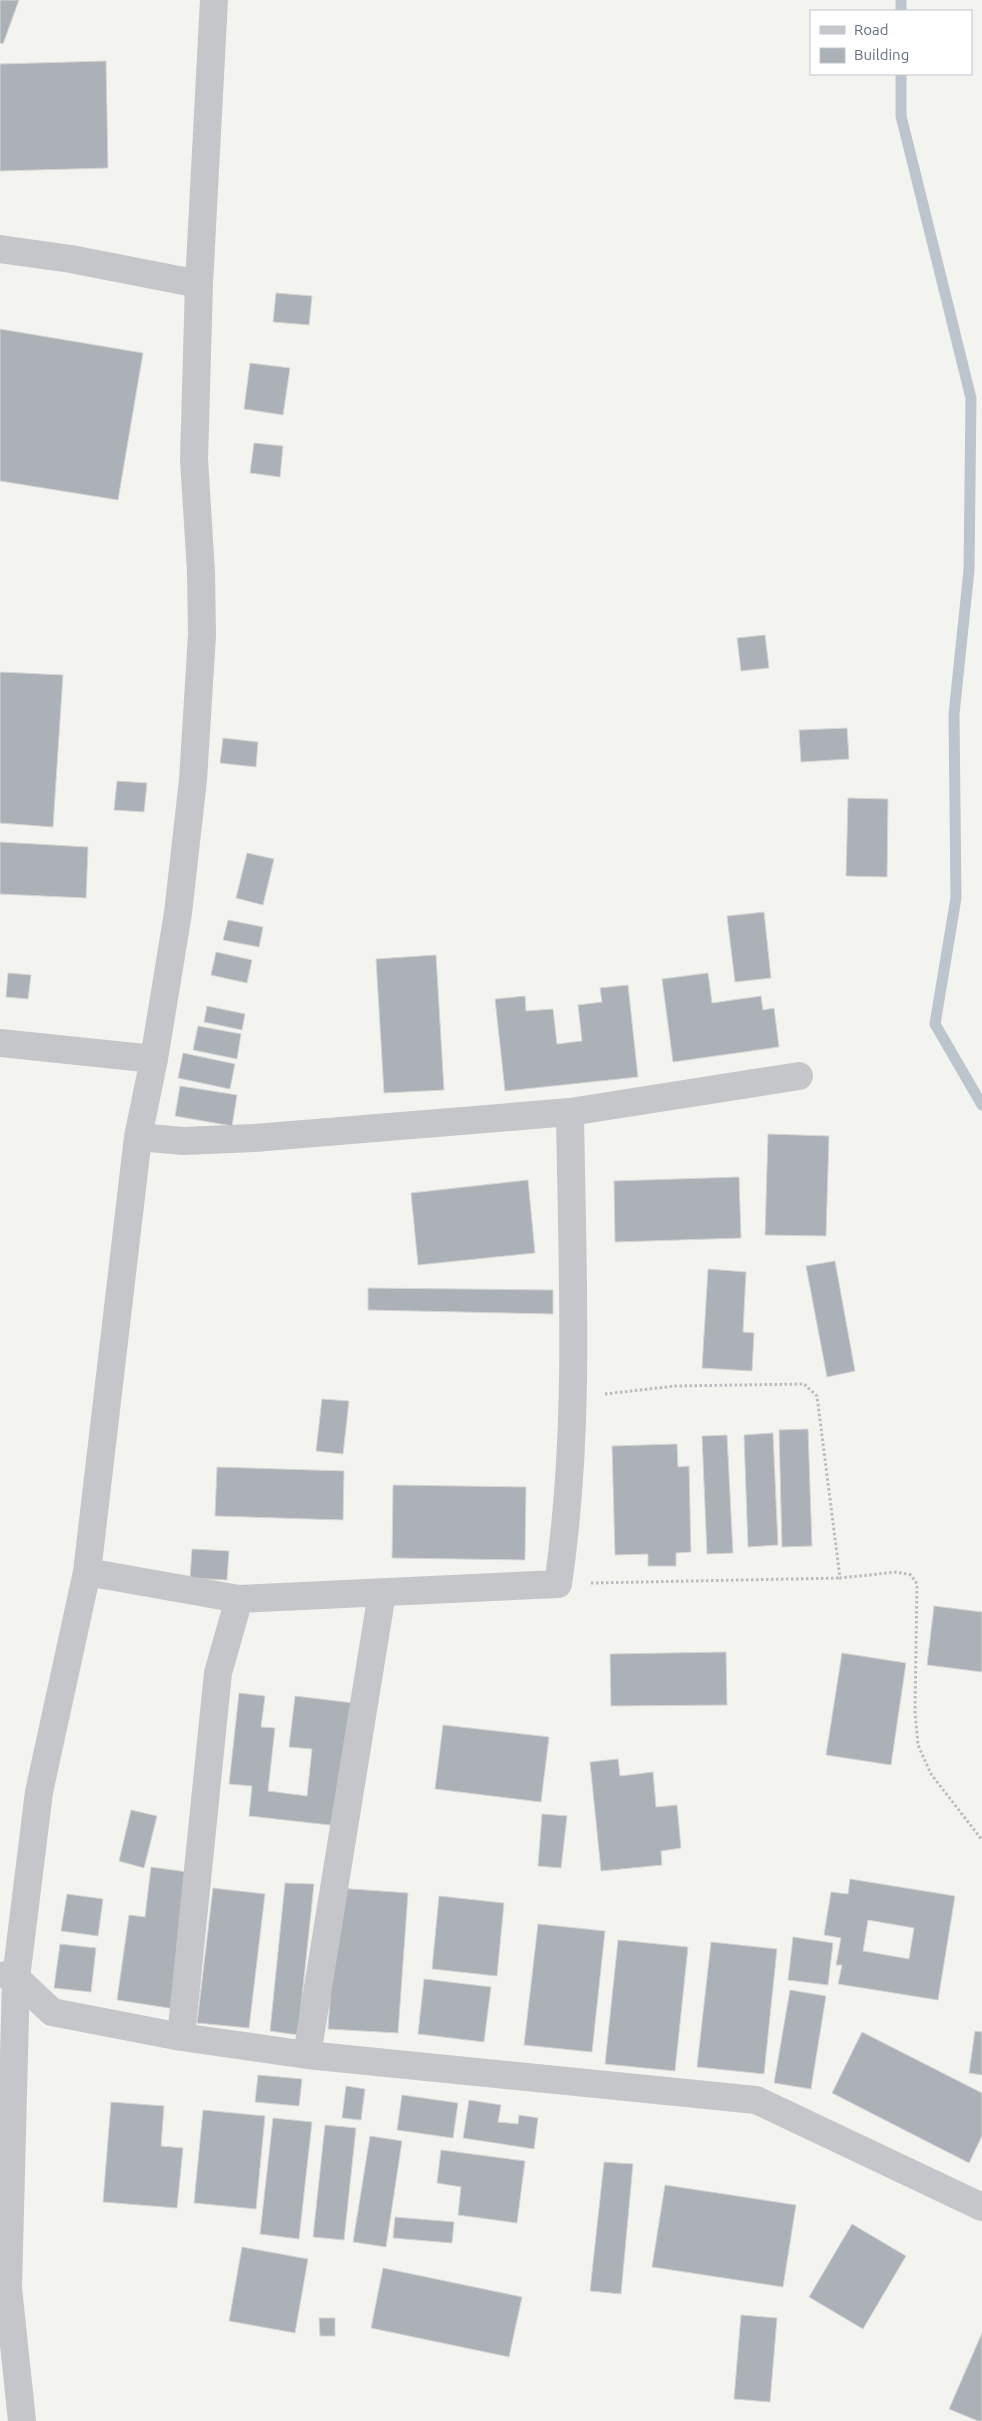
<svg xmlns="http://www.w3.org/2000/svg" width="982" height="2421" font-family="Ubuntu,sans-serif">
	<rect width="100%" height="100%" fill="#f3f4f0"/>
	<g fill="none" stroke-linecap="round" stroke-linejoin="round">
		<path stroke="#bcc5cc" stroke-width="11" d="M901,0V11
			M901,74V116L971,398L969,570L954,714L956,898L935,1024L982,1105"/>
	</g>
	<path fill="#acb1b8" stroke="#d5d5d3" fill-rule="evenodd" d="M0,0H19L3,44L0,43Z
		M106,61L108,168L0,171V64Z
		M276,293L312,296L309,325L273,322Z
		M0,329L143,353L118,500L0,481Z
		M250,363L290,368L283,415L244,409Z
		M254,443L283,446L280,477L250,473Z
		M765,635L769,668L741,671L737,638Z
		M0,672L63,675L53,827L0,823Z
		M847,728L849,759L801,762L799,730Z
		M223,738L258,742L256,767L220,763Z
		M117,781L147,783L144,812L114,810Z
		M848,798L888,799L887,877L846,876Z
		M0,842L88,847L86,898L0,894Z
		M247,853L274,859L263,905L236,898Z
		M764,912L771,978L735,982L727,916Z
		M228,920L263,927L259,947L223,940Z
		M216,952L252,960L247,983L211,975Z
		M436,955L444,1090L384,1093L376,959Z
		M8,973L31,975L28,999L6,997Z
		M708,973L712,1003L761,996L763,1010L774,1008L779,1047L673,1062L662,979Z
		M628,985L638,1077L505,1091L495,999L525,996L526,1011L553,1009L557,1044L582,1041L578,1005L602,1002L600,988Z
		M207,1006L245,1014L242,1030L204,1022Z
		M198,1026L241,1034L237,1059L193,1050Z
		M183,1053L235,1064L230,1089L178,1078Z
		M180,1086L237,1095L232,1126L175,1116Z
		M768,1134L829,1136L826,1236L765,1235Z
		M739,1177L741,1238L615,1242L614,1181Z
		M528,1180L535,1253L418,1265L411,1193Z
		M835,1261L855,1371L827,1377L806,1266Z
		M708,1269L746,1272L743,1332L754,1333L752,1371L702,1368Z
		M368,1288L553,1290V1314L368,1310Z
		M322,1399L349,1401L343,1454L316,1451Z
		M808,1429L812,1546L782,1547L779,1430Z
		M773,1433L778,1545L748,1547L744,1435Z
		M727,1435L733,1553L707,1554L702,1436Z
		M677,1444L678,1467L689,1466L691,1552L676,1553V1566H648V1554L615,1555L612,1446Z
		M217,1467L344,1471L343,1520L215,1516Z
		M393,1485L526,1487L525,1560L392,1558Z
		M192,1549L229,1551L227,1580L190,1578Z
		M934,1606L982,1612V1672L927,1665Z
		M726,1652L727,1705L611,1706L610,1654Z
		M842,1653L906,1663L891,1765L826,1755Z
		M239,1693L265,1696L261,1727L275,1728L268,1791L307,1796L312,1749L289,1747L295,1696L353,1703L339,1826L249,1816L252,1786L229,1784Z
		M443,1725L549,1737L541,1802L435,1789Z
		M618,1759L620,1776L653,1772L656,1807L677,1805L681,1848L661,1851L662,1865L601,1871L590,1762Z
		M131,1810L157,1816L144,1868L119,1861Z
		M542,1814L567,1816L561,1868L538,1866Z
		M151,1867L195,1873L175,2009L117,2000L129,1915L145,1917Z
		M850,1879L955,1896L938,2000L838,1984L842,1965H836L841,1938L824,1935L831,1892L848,1894ZM868,1920L914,1928L909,1959L863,1951Z
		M285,1883L314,1884L298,2035L270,2031Z
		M213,1888L265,1894L249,2028L197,2023Z
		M338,1888L408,1893L398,2033L328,2029Z
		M67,1894L103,1899L98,1936L61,1931Z
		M439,1896L504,1903L497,1976L432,1969Z
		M538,1924L605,1931L592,2052L524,2045Z
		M793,1937L833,1943L828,1985L788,1980Z
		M618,1940L688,1947L675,2071L605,2064Z
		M711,1942L777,1949L764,2074L697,2067Z
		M60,1944L96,1948L91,1992L54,1988Z
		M424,1979L491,1987L484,2042L418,2034Z
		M790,1990L826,1996L811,2089L774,2083Z
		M975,2031L982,2032V2075L969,2073Z
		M862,2032L982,2093V2136L969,2163L832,2093Z
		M258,2075L302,2079L299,2106L255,2102Z
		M346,2086L365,2089L361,2120L342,2118Z
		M402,2095L458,2103L453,2138L397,2130Z
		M469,2100L501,2105L498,2122L518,2124L519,2115L538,2118L534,2149L463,2138Z
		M111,2102L164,2106L161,2146L183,2148L177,2208L103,2202Z
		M203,2110L265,2116L256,2209L194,2203Z
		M273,2118L312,2122L299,2239L260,2234Z
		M325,2125L356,2128L344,2240L313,2237Z
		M370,2136L402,2141L386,2247L353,2242Z
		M441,2150L525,2161L517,2223L458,2215L461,2187L437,2183Z
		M604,2162L633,2164L621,2294L590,2291Z
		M665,2185L796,2205L783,2287L652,2267Z
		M395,2217L454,2222L452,2243L393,2238Z
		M852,2224L906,2256L863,2329L809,2297Z
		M242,2247L308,2259L295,2333L229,2321Z
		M383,2268L522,2297L509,2357L371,2328Z
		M741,2315L777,2318L770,2402L734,2399Z
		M319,2318H335V2336H320Z
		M982,2333V2421H978L949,2409Z"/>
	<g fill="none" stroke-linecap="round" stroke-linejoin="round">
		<path stroke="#bbbcbf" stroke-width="3" stroke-dasharray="2.5 2.5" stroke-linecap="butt" d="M605,1394L675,1386L804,1384L817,1396L840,1578L897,1572L911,1575L917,1584L915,1711L918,1745L931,1774L982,1840
			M591,1583L840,1578"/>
		<path stroke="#c4c6ca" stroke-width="28" d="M0,249L71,259L199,284
			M0,1043L154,1059
			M138,1137L183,1141L254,1138L570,1112L799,1076
			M87,1572L239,1599L558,1584C581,1428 572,1269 570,1112
			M6,1975L16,1978L52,2012L181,2037L307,2055L756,2100L982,2207
			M181,2037L218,1673L239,1599
			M307,2055L382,1593
			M22,2421L8,2288L16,1978L39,1792L87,1572L138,1137L154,1059L178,913L193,780L202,635L201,572L194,459L199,284L214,0"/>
	</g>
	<rect x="810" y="10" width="162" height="65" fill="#ffffff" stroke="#c1c5cd"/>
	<rect x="820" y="26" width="25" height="8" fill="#c4c6ca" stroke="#c1c5cd"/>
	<text x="854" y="35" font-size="15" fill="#636f81">Road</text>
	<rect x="820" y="48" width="25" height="15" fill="#acb1b8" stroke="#c1c5cd"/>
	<text x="854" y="60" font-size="15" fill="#636f81">Building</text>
</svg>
